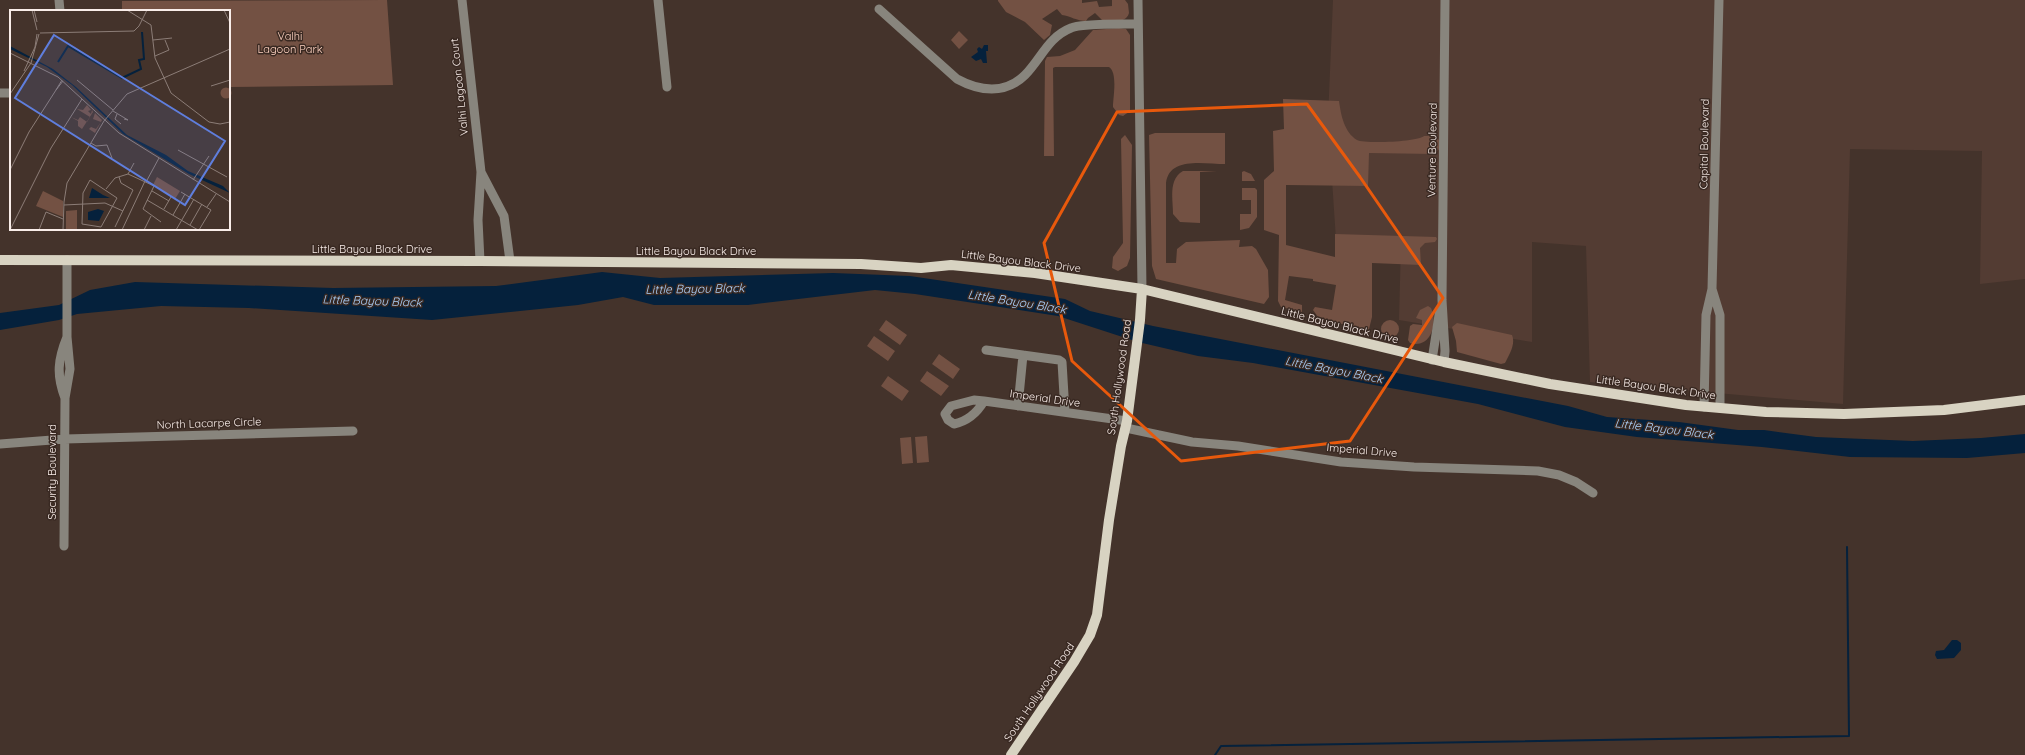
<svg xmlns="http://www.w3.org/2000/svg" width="2025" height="755" font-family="Quicksand,sans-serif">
	<rect width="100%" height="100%" fill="#44332b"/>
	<path fill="#533c33" d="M1333,0H2025V279L1980,284L1982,151L1850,149L1843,404L1590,382L1586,246L1532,242V342L1399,320L1401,244L1336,240L1328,119Z"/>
	<path fill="#735143" d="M387,0L393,85L229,87V11H122V1Z
		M998,0H1082V3L1097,1L1099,7L1112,6V0H1125L1128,4L1129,13C1126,24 1112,21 1103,21L1095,13L1088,18L1086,21C1077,21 1070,16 1062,15L1057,9L1042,19L1052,25L1050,35L1044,40L1025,22L1006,12L998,1Z
		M1119,28L1126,29L1130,35V111L1123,116L1119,115L1113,107C1113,97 1118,73 1109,67H1055L1053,68L1054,156H1044L1045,61L1047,57L1060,56L1075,50L1093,30Z
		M959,31L968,40L959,49L951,40Z
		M1283,99L1339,101C1341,115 1344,132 1357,140C1364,144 1418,142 1424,136H1435L1440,141V148L1435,154L1369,153L1368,186L1286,185V245L1335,257V234L1436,237L1437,239L1435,242L1425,243L1420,248L1421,265L1372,263V317L1369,329L1366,331L1318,317L1313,310L1315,307L1332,310L1336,285L1313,281V279L1289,276L1285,300L1302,305V312L1281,307L1278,301L1279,235L1264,230V180L1274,171L1273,131L1284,129Z
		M1155,133H1225V164C1205,164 1169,156 1166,183V263H1176L1177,249L1186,242L1240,240L1239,247L1252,246L1256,249L1268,270L1269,297L1264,304L1156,279L1152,266L1149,135Z
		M1125,135L1132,145L1130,258L1127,266L1118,271L1112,268L1113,257L1123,243L1121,139Z
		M1183,171H1217L1200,172V223L1180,222L1173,214C1173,200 1168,179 1183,171Z
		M1244,171L1251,174L1255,181H1242V172Z
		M1242,188H1255L1257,190V217L1249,228L1240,230V214H1251V200H1242Z
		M1428,306L1431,308C1438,323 1431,349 1410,343L1408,340L1410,326L1413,324L1422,325V320L1416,318L1420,310Z
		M886,320L907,335L900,345L879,330Z
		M1381 329a9 9 0 1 1 18 0a9 9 0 1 1-18 0Z
		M1457,323L1512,335C1516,344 1509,355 1505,363L1501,364L1457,352L1456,341L1452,327Z
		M874,336L895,351L888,361L867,346Z
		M939,354L960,369L953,379L932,364Z
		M927,371L949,386L941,396L920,381Z
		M888,376L909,391L902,401L881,386Z
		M927,436L929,462L917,463L915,437Z
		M911,437L913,463L902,464L900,438Z"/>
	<path fill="#05213c" d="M984,45H988V51H986L987,63H983L981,59L976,61L971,57L978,52L977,49L979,47L982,49Z
		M602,272L660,278L833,273L910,276L1065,299L1090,311L1153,326L1568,406L1607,417L1679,422L1738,430H1764L1816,437L1913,441L1981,438L2025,434V453L1967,458L1850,457L1762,447L1637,437L1565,427L1478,404L1253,363L1198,356L1138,342L1058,316L915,294L875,290L748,305H654L623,297L578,305L432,320L249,308L161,306L77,314L59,320L0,330V313L59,305L90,290L135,282L333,288L496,286Z
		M1952,640H1957L1961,643V650L1954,658L1937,659L1935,655L1936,651L1944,650Z"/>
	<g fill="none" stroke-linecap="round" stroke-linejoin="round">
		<path stroke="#05213c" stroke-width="2" d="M1215,755L1221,746L1849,736L1847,547"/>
		<path stroke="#88857d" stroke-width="9" d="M59,0L60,11
			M462,0L481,172L478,220L480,261
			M658,0L667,87
			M1138,0L1142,289
			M879,9L957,79C979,91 1005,95 1025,75C1041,59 1048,37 1071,28C1081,23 1124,24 1138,24
			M0,93H11
			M481,172L504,216L510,261
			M1712,289L1719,0
			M986,350L1059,360L1062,362L1065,412
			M1432,360L1440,309
			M1444,362L1445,351L1442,300L1445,0
			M65,398L70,369L67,337V260
			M984,401C977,413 968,421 954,424L948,420L945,414L951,406L974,400L984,401L1127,421
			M1018,406L1023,355
			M1704,407L1706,315L1712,289L1720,315V408
			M1126,428L1192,442L1238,446L1341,462L1414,467L1538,471L1559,475L1576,482L1593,493
			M0,444L65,439L353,431
			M64,546L65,398C56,375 58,359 67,337"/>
		<path stroke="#d8d3c2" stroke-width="10" d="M0,260L480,261L861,264L921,268L951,265L1035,273L1142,289L1444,362L1550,384L1686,405L1766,412L1844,414L1944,410L2025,400
			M1011,755L1074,662L1090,635L1097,615L1109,520L1121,446L1127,421L1140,320L1142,289"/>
	</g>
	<path fill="none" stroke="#e8590c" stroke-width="3" stroke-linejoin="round" d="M1307,104L1360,177L1443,298L1350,441L1181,461L1072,361L1044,243L1117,112Z"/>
	<g text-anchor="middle" stroke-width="3" stroke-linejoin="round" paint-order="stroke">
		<g font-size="11" fill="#fed2c0" stroke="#392922">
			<text x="290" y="40">Valhi<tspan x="290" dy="13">Lagoon Park</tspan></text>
		</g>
		<g font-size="11" fill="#f9ede9" stroke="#392922">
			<text transform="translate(459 87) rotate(-96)" y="4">Valhi Lagoon Court</text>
			<text transform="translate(1704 144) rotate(-89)" y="4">Capital Boulevard</text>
			<text transform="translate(1432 150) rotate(-89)" y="4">Venture Boulevard</text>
			<text x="372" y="253">Little Bayou Black Drive</text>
			<text x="696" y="255">Little Bayou Black Drive</text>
			<text transform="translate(1021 261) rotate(7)" y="4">Little Bayou Black Drive</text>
			<text transform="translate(1340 325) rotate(14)" y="4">Little Bayou Black Drive</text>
			<text transform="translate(1119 377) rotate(-82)" y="4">South Hollywood Road</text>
			<text transform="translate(1656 387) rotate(8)" y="4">Little Bayou Black Drive</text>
			<text transform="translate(1045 398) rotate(8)" y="4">Imperial Drive</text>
			<text transform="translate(209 423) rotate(-2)" y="4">North Lacarpe Circle</text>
			<text transform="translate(1362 450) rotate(5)" y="4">Imperial Drive</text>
			<text transform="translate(52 472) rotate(-90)" y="4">Security Boulevard</text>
			<text transform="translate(1039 692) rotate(-56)" y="4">South Hollywood Road</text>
		</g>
		<g font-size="12" font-style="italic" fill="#aad1fc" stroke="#392922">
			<text transform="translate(695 289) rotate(-1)" y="4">Little Bayou Black</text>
			<text transform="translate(372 301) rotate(2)" y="4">Little Bayou Black</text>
			<text transform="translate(1017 302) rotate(9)" y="4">Little Bayou Black</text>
			<text transform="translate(1334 370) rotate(11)" y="4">Little Bayou Black</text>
			<text transform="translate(1664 429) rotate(7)" y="4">Little Bayou Black</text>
		</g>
	</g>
	<g transform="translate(10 10)">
		<rect width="220" height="220" fill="#44332b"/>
		<path d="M210.5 83a5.5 5.5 0 1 1 11 0a5.5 5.5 0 1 1-11 0ZM77,95L81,100L78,101L81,104L82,100L83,102L72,119L68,116V111L61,107L68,110L70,107L77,112L80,107L67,99L73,100ZM85,103L92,110L85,123L79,119L81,117L86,119L91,112L83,109ZM147,167L170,181L165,189L143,175ZM33,181L53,191V207L26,196ZM67,200V220H56V201Z" fill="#735143"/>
		<path d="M0,36L43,59L66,77L117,125L156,145L178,161L213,176L220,183L179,164L113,124L62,75L37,57L0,39ZM82,178L93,185L100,188H79ZM88,199L94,201L89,211L78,210V202Z" fill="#05213c"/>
		<path fill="none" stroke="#05213c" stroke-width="2" d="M48,52L58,36L112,68L131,59L129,50L134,49L132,22"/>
		<path fill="none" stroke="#8c7d77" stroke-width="1" d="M22,0L27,20M24,0L27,12M117,0L141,15L145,48L161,83L199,112L210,114L220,112M214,0L220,13M30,23L124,21L129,16L137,0M143,30L162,28M0,43L48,67L109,123L220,192M145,46L159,40L155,30M14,61L25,37L27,24M52,70L46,80L53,71M67,70L103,100M201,76L220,70M0,84L21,53L29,24M103,101L118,110L114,109M107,104L105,109L111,114M94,111L117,84L220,39M81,133L86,136L97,135L102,148M168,140L217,167M0,160L19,122L46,80M118,164L144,176L133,199L151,212M80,170L107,188L91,217L72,214L73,183ZM183,170L199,146M136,172L149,148M96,179L105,168L118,164L124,153M142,181L159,191M171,182L201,200L189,220M137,190L188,220M54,195L95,193L113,201M197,197L206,184M154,199L161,187M163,205L175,184M180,215L192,194M105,217L123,180L111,173L109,167M0,220L41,138L72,89M29,220L36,202L53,209M53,220L54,192L57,173L94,111M112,220L135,171M134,220L141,206M166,220L184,189"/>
		<path fill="#5f7edd" fill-opacity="0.15" stroke="#5f7edd" stroke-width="2" d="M44,25L215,131L175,195L5,88Z"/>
		<rect width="220" height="220" fill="none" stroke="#f9ede9" stroke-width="2"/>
	</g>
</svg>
